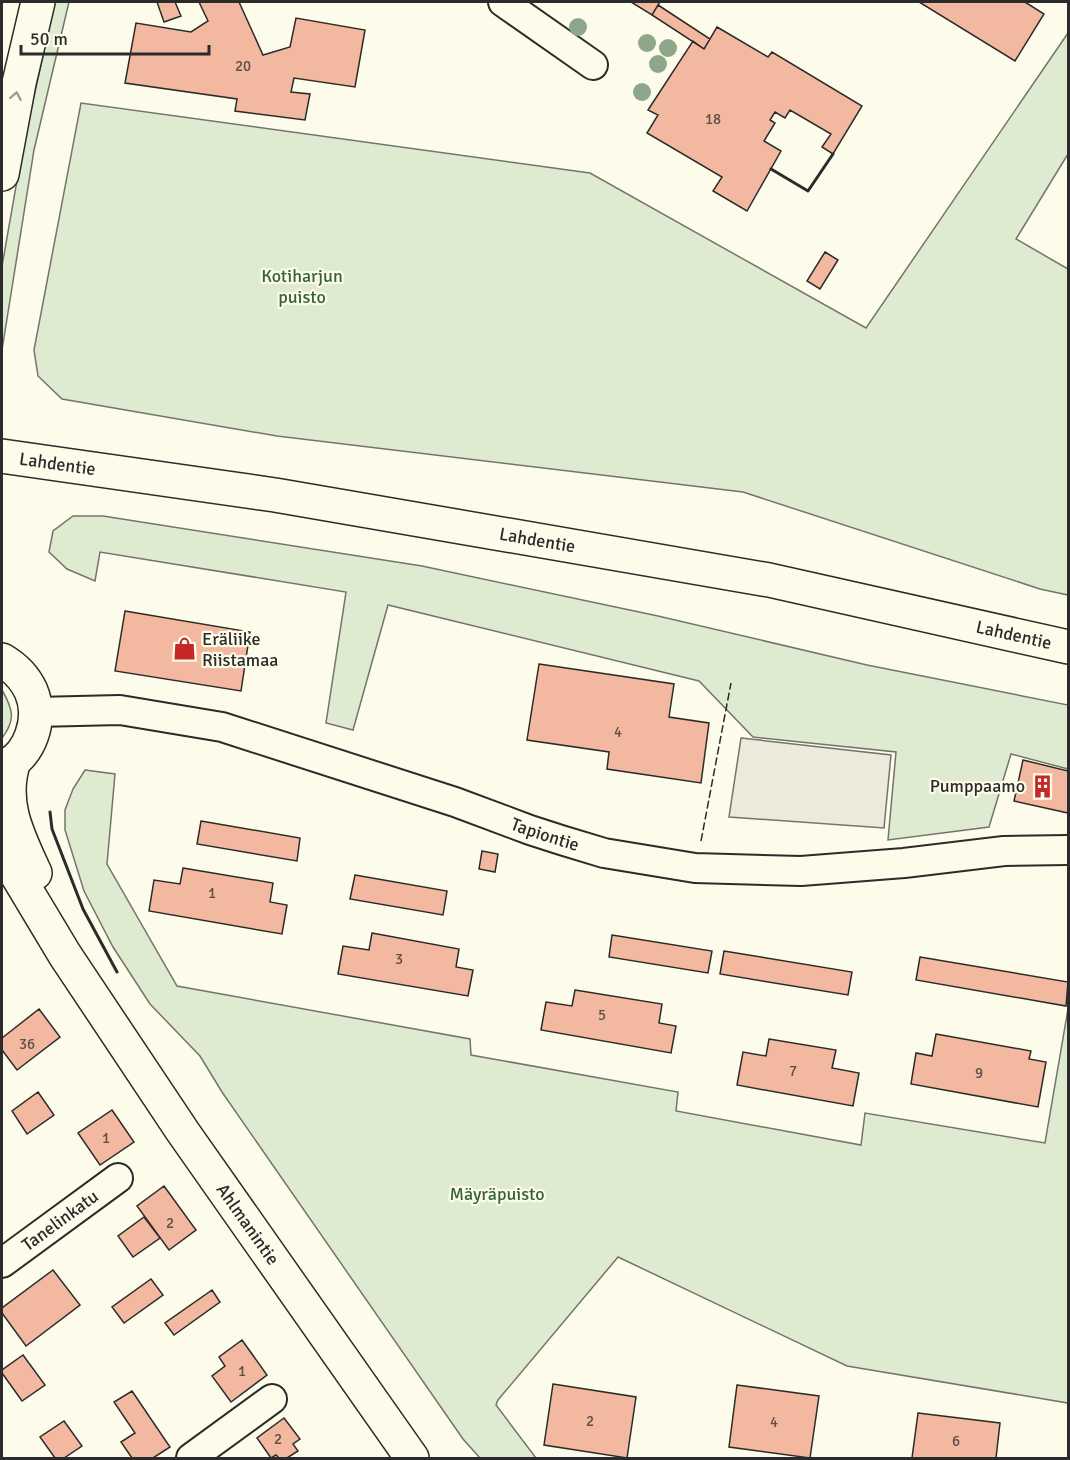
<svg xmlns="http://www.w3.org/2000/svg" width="1070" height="1460" font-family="Signika,sans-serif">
	<rect width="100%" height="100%" fill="#fdfbea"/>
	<path fill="#deebd1" stroke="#74746e" stroke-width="1.5" d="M55,2H69L34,150L2,350V266L24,141Z
		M1068,33V154L1016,239L1068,269V595L1040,589L743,492L277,436L62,399L38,376L34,350L81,103L590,173L866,328Z
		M73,516H103L422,566L658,616L867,665L1068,705V769L1011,754L989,827L888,840L896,752L753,737L699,681L388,605L353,730L326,723L346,592L100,552L95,581L67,569L49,552L53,531Z
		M2,690C13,709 16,720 2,738Z
		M85,770L115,774L107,864L177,986L470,1039L471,1055L678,1092L676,1111L861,1145L865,1113L1045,1143L1068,1009V1403L847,1366L618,1257L498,1400L496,1405L536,1458H480L463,1439L222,1092L200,1056L150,1004L113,947L84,891L65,830V810L73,789Z"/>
	<path fill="#eceadb" stroke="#74746e" stroke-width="1.5" d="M741,738L891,755L884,828L729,817Z"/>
	<path fill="#f2b8a0" stroke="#2b2b2b" stroke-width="1.5" d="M157,2H175L181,16L164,22Z
		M199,2H239L263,55L290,47L296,18L365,30L355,87L294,78L291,92L310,94L305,120L235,111L237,99L125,83L136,23L191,32L208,21Z
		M631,2H660L652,15Z
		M919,2H1025L1044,14L1015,61Z
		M658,5L710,39L704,49L652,15Z
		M717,27L768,57L772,52L862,106L833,154L822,147L831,134L790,110L785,118L775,112L770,120L775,123L764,141L781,151L747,211L713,191L722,177L647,133L658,115L648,110L693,41L704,49Z
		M825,252L838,260L820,289L807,281Z
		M125,611L250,632L241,691L115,671Z
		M539,664L674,684L669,717L709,723L701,783L607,769L609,752L527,740Z
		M1023,760L1068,771V813L1014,801Z
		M201,821L300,838L297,861L197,844Z
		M482,851L498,854L495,872L479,869Z
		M183,868L273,883L270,902L287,905L282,934L149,911L154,880L180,884Z
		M355,875L447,891L443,915L350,899Z
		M372,933L459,949L456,967L473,970L468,996L338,974L343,946L369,950Z
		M612,935L712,951L708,973L609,957Z
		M724,951L852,972L848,995L720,974Z
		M920,957L1068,982L1066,1006L916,980Z
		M575,990L662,1004L659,1023L676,1026L671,1053L541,1030L546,1002L572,1006Z
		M39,1009L60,1037L17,1070L2,1050V1038Z
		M936,1034L1031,1051L1029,1059L1046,1062L1038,1107L911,1084L916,1053L932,1056Z
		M769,1039L836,1050L832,1068L859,1073L853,1106L737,1085L743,1052L766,1056Z
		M38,1092L54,1115L27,1134L12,1111Z
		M112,1110L134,1142L100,1165L78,1133Z
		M164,1186L196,1230L169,1250L137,1206Z
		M144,1217L160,1238L133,1257L118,1236Z
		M53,1270L80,1305L26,1346L2,1313V1308Z
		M151,1279L163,1295L124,1323L112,1307Z
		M212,1290L220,1302L174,1335L165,1323Z
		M242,1340L267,1375L231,1402L212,1376L225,1366L219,1357Z
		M23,1355L45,1385L22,1401L2,1373V1370Z
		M553,1384L636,1397L627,1458L544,1445Z
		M737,1385L819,1396L810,1458L729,1447Z
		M132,1391L170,1447L153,1458H132L121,1442L135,1433L114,1402Z
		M918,1413L1000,1423L996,1458H912Z
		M284,1418L300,1439L293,1444L298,1451L287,1458H279L276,1455L271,1458L257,1438Z
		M64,1421L82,1446L64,1458H55L40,1437Z"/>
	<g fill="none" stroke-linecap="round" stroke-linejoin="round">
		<defs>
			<g id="minor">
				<path d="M503,2L593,65"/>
				<path id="s1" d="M36,712L120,710L222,727L455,802L530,830L561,840L604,853L695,868L801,871L904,863L1004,851L1068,850"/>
				<path id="s2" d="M2,1263L118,1178"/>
				<path d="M191,1458L272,1399"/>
			</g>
			<g id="major">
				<path d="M2,174L19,83L38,2"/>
				<path d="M2,660C14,667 25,678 31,691C43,719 30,757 2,768"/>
				<path d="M14,761C0,802 18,836 35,873"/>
				<path id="s3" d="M2,850L65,955L183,1132L412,1458"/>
			</g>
			<g id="highway">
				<path id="s4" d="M2,456L275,495L769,580L1068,647"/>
			</g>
		</defs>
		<use href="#minor" stroke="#2b2b2b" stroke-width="32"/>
		<use href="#major" stroke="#2b2b2b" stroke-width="36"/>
		<use href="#highway" stroke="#2b2b2b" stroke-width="36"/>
		<use href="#minor" stroke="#fdfbea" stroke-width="28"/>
		<use href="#major" stroke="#fdfbea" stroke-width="33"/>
		<use href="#highway" stroke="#fdfbea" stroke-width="33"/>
		<path stroke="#2b2b2b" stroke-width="1.5" stroke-dasharray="8 3" stroke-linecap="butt" d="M701,841L731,683"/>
		<path stroke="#2b2b2b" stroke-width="3" d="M771,169L808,191L833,154
			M50,812L52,829L83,909L117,972"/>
	</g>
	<g fill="#8ea78a">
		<circle cx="578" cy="27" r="9"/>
		<circle cx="647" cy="43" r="9"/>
		<circle cx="668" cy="48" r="9"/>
		<circle cx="658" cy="64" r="9"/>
		<circle cx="642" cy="92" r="9"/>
	</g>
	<defs><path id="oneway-chevron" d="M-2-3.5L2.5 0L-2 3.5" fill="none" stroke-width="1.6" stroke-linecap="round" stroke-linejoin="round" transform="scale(1.5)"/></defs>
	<use stroke="#9e9d94" href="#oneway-chevron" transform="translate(16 96) rotate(-79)"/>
	<defs>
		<symbol id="shop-bare" viewBox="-9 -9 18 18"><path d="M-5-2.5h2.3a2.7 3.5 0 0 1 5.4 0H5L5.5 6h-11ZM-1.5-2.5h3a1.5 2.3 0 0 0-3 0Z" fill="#c62828" stroke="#fdfbea" stroke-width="2.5" paint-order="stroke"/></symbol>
		<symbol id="building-bare" viewBox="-9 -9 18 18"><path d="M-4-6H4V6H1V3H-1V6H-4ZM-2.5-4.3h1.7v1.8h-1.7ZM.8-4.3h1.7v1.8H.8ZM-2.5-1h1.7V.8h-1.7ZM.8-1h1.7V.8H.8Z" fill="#c62828" stroke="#fdfbea" stroke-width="2.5" paint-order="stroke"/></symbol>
	</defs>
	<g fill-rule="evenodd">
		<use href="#shop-bare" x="168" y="632" width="33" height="33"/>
		<use href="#building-bare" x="1026" y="770" width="33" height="33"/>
	</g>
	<g text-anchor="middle" stroke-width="4.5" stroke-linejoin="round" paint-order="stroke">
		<g font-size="15" fill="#5d4e48">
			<text x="243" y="71">20</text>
			<text x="713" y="124">18</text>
			<text x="618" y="737">4</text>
			<text x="212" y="898">1</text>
			<text x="399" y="964">3</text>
			<text x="602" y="1020">5</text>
			<text x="27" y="1049">36</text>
			<text x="793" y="1076">7</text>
			<text x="979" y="1078">9</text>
			<text x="106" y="1143">1</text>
			<text x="170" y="1228">2</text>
			<text x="242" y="1376">1</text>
			<text x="590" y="1426">2</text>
			<text x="774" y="1427">4</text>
			<text x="278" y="1444">2</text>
			<text x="956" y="1446">6</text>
		</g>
		<g font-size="18" fill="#34623c" stroke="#fdfbea">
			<text x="302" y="282">Kotiharjun<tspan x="302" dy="21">puisto</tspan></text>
			<text x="497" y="1200">Mäyräpuisto</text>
		</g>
		<g font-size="18" fill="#2b2b2b" stroke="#fdfbea">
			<text dy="6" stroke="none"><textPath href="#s4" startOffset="56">Lahdentie</textPath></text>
			<text dy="6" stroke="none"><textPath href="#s4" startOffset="542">Lahdentie</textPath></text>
			<text dy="6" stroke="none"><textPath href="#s4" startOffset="1028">Lahdentie</textPath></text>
			<text dy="6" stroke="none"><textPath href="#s1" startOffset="528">Tapiontie</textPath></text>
			<text dy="6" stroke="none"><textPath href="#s2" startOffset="72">Tanelinkatu</textPath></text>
			<text dy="6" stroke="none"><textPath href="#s3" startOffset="448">Ahlmanintie</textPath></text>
		</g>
		<g font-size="18" fill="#2b2b2b" stroke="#fdfbea" text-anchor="start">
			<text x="202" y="645">Eräliike<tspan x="202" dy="21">Riistamaa</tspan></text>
			<text x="1025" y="792" text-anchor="end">Pumppaamo</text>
		</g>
	</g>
	<rect width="1070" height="1460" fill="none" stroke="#2b2b2b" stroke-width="6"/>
	<path d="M21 45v9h188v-9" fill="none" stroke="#2b2b2b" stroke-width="3"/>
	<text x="30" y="45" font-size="18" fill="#2b2b2b" stroke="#fdfbea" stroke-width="4.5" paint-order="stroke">50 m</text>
</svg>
